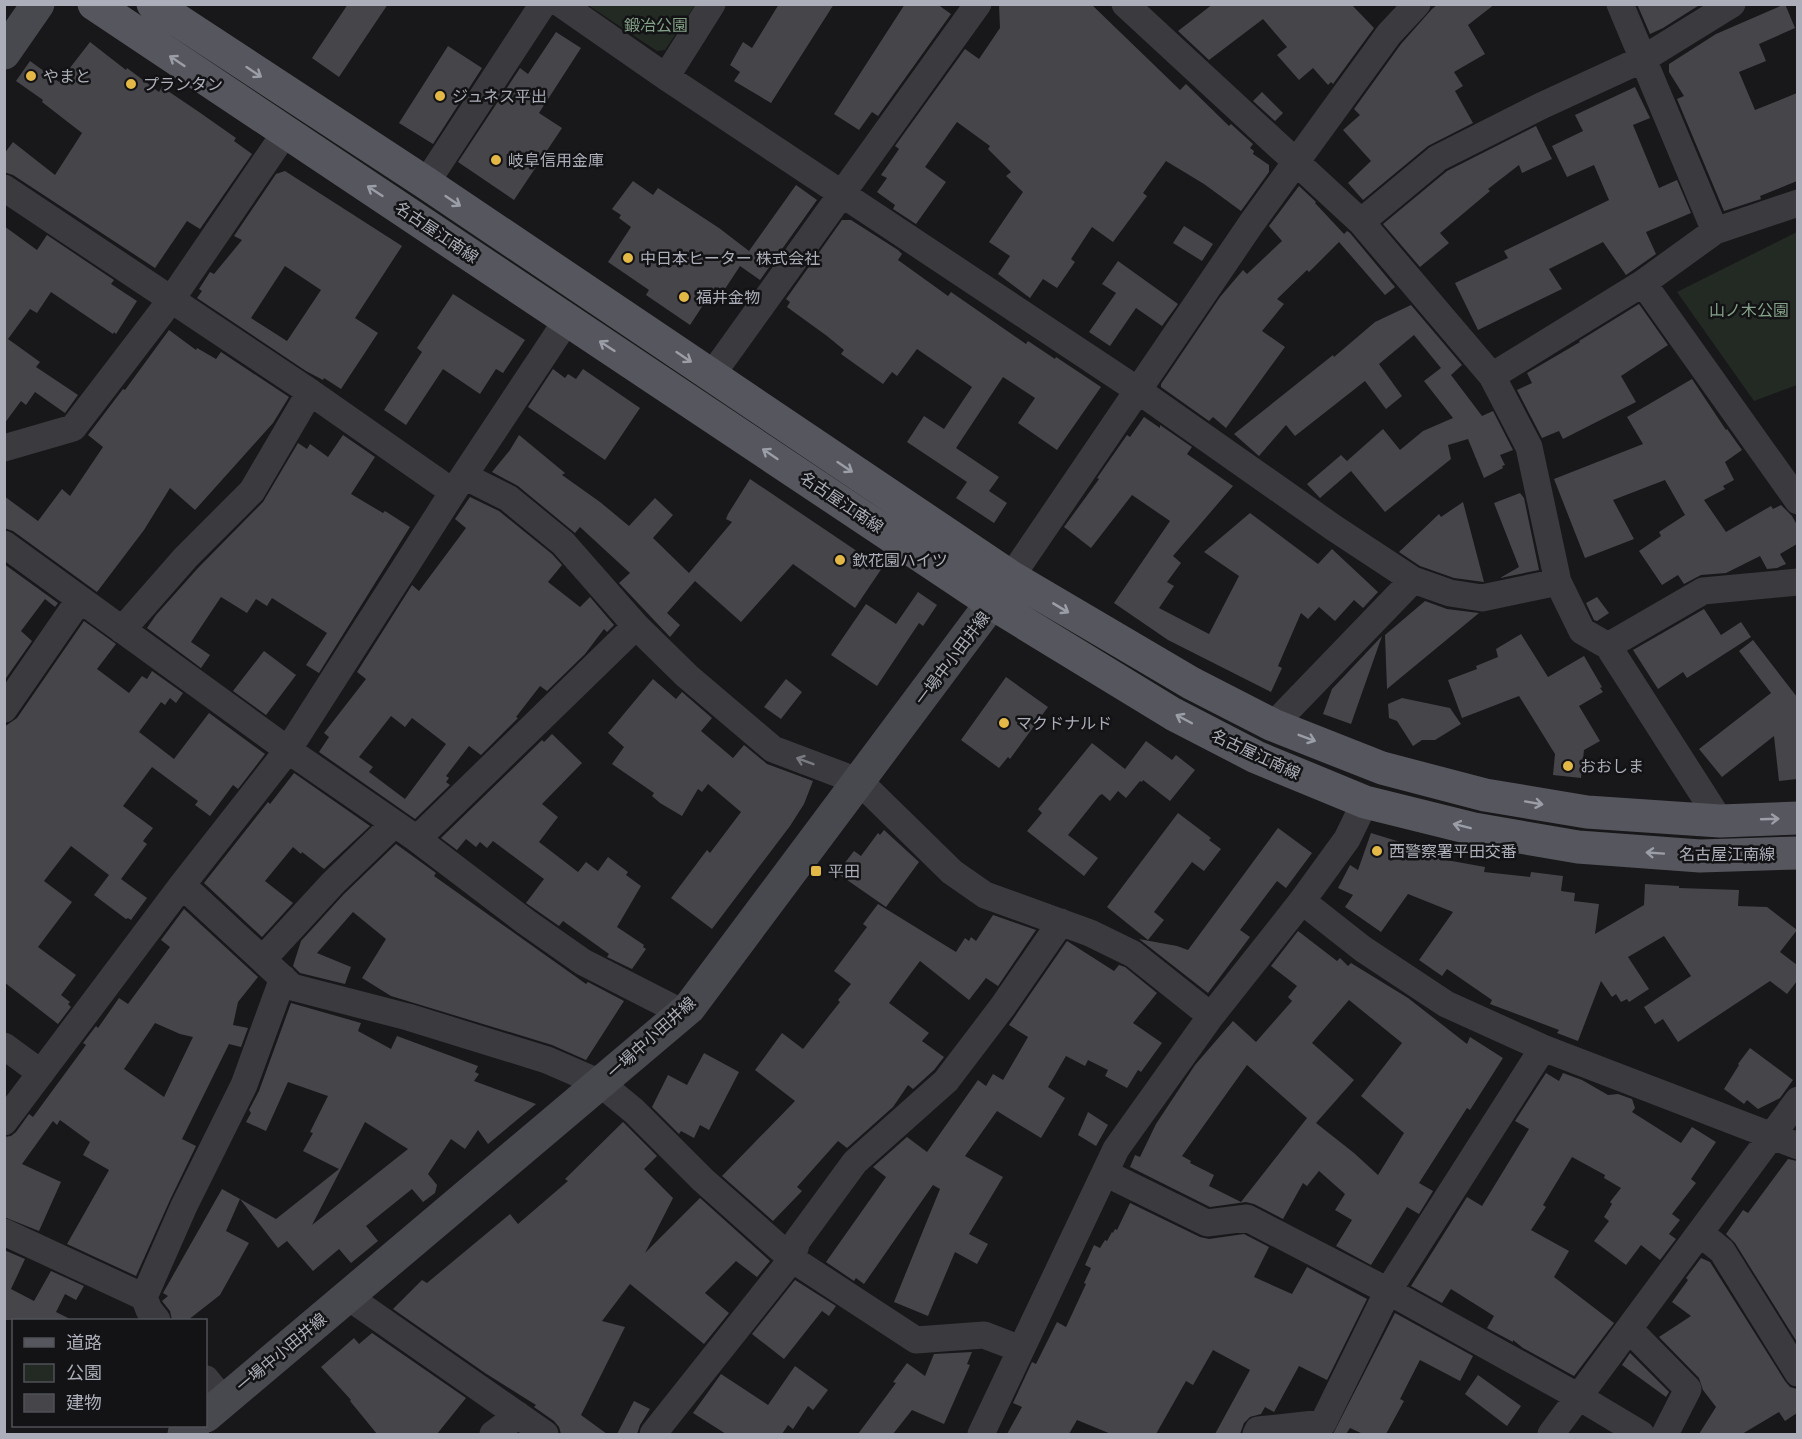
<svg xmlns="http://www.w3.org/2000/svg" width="1802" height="1439" font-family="Raleway,'Noto Sans JP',sans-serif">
	<rect width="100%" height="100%" fill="#18181a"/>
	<path fill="#232a24" d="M588,5H695L665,50L657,51Z
		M1797,232V385L1754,401L1677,292Z"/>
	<path fill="#46454a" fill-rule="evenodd" d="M348,4H388L339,77L312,58Z
		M779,4H834L771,103L734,81L740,72L730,65L743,42L752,48Z
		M905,4H937L951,14L878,116L872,112L859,130L834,114Z
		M999,4H1091L1180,90L1186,84L1229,126L1231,124L1253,144L1250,148L1254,151L1253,154L1269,165V172L1241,211L1204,184L1166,161L1143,193L1147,196L1113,242L1092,227L1071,259L1075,262L1057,288L1043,279L1030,298L998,274L1010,256L989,242L1023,192L1006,176L1011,172L988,149L990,146L957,122L925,167L946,182L916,224L893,209L895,205L877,192L887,178L881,175L899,149L895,146L965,49L979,59L1000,28Z
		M1213,4H1351L1374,28L1333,84L1331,82L1328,85L1313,68L1299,80L1277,55L1287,47L1263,19L1209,60L1178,31Z
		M1438,4H1495L1468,25L1485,54L1454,72L1463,86L1455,91L1473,123L1428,146L1363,200L1348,183L1371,161L1343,130L1360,115L1354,109L1401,44L1432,9Z
		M1637,4H1701L1663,28L1650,34Z
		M1785,4L1795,28L1759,44L1766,61L1739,72L1755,110L1797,93V181L1760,196L1761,199L1724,211L1677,99L1684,96L1669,72V64L1716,34Z
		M556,32L581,48L539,113L562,128L514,200L458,162L520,68L528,74Z
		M90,42L126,70L127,68L159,92L162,87L199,112L236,138L234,141L252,154L200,229L187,221L155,268L13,175L4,172V154L13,142L55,175L82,133L42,102L43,100L16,81L30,61L59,82Z
		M448,46L482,68L433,144L399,123Z
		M1635,87L1650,118L1633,125L1659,188L1677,180L1691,213L1646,232L1656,254L1626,275L1603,242L1549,269L1562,289L1478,330L1455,283L1508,258L1504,251L1609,200L1594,165L1567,177L1552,146L1583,131L1575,115Z
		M1262,92L1283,113L1275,121L1253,101Z
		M1536,126L1552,159L1522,173L1519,165L1488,189L1490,191L1440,233L1449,243L1420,267L1383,224L1447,171Z
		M285,171L402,246L355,318L378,333L341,389L324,378L323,380L306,371L197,298L202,291L199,289L210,272L214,274L242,240L234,236L276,174ZM285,266L321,290L287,341L251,318Z
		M633,181L653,195L658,188L719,228L749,251L796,185L817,200L760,280L740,266L723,292L715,287L690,325L646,295L649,290L608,262L631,227L619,218L621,215L612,209Z
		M1299,186L1316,202L1315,203L1344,234L1347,231L1350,233L1395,287L1385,295L1339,242L1309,272L1307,270L1277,299L1284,304L1262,331L1285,347L1226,428L1213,417L1209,421L1161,387V384L1220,297L1243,270L1247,274L1282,241L1269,226Z
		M842,220H851L898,250L902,254L898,260L948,296L951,292L1026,344L1028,341L1055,359L1056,357L1101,387L1057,450L1018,423L1035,398L1003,377L956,448L999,477L989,491L1007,503L994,523L956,498L967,482L907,442L924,416L944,429L972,387L917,349L897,376L892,372L883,384L841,354L844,350L827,336L787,307L790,302L786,299Z
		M4,226L37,250L47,235L114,280L111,284L137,301L116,334L114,332L113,334L51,292L37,313L30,309L8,339L40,362L36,367L78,395L65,413L35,392L26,405L21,401L4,424Z
		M1184,226L1213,244L1202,261L1173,243Z
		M1118,261L1178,304L1162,326L1136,308L1110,346L1089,332L1116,293L1102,284Z
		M453,294L525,340L503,373L496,369L480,394L443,369L406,425L384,410L422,352L417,348Z
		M1639,304L1668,345L1621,376L1636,402L1563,439L1559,431L1542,438L1517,390L1532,383L1527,373L1580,342L1579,341Z
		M1411,305L1462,365L1451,375L1482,416L1493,411L1513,450L1500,455L1505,465L1502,466L1503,468L1484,478L1468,439L1448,445L1451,459L1385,512L1351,471L1320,498L1307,484L1341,455L1347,461L1383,429L1400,450L1423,431L1453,418L1424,381L1441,368L1414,335L1379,364L1402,396L1386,409L1365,381L1295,436L1286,425L1259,456L1234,434L1333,355L1334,357L1375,322Z
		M169,330L196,350L197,348L216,359L221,352L289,397L273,423L195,510L170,488L144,530L97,592L13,531L4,528V496L38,521L62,489L70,496L103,447L88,435L123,389L125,390Z
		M553,369L565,378L568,374L576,379L583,369L640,408L605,460L528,407Z
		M1692,379L1726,430L1727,429L1742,450L1725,462L1734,480L1723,486L1725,489L1704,500L1726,532L1771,506L1773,509L1781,505L1792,516L1797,525V544L1780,554L1786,564L1777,568L1767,569L1760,556L1726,573L1701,575L1684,584L1678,575L1662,585L1639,551L1661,536L1659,532L1685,515L1665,480L1613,500L1634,539L1585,558L1554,479L1643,444L1627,417Z
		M1144,417L1160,428V425L1192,447L1187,454L1233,486L1173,556L1181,563L1167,582L1174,586L1159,608L1209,634L1239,576L1204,552L1250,513L1318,564L1332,549L1378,592L1363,608L1354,600L1335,621L1319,607L1308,619L1301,613L1278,666L1282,668L1271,692L1168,640L1114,603L1170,521L1132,495L1091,548L1064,527L1099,479L1097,478L1127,435L1130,437Z
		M343,435L375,457L351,494L383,513L385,511L410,527L319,673L306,665L327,633L272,598L267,606L256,599L247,613L221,597L191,642L210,655L201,668L147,628L156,615L198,568L263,502L298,443L307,449L310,444L328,457Z
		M519,435L565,473L562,475L600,502L629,526L655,498L673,515L653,538L689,573L732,522L726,519L728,514L750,479L882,568L855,608L793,564L741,622L695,581L667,613L680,625L670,637L619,583L630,573L580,527L575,533L518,486L492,472L510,450Z
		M1520,493L1524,498L1539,570L1500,578L1519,567L1494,503Z
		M470,497L499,511L552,554L562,565L548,582L580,607L590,597L614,625L607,632L604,629L585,654L547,691L540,686L516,717L518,718L481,755L469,746L446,776L449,778L446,782L450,785L415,819L319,752L329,737L324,733L366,679L357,672L412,585L419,591L466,528L455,519ZM391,716L405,727L412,718L446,744L405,799L369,772L373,767L359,757Z
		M1463,502L1484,582L1454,578L1420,566L1399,552L1439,514L1441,517Z
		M4,564L58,603L55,607L45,599L21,631L32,641L4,681Z
		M918,592L937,605L923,626L919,623L877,686L831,655L866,604L896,624Z
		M1597,597L1609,613L1597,621L1594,620L1586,603Z
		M1425,601L1447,609L1479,613L1387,689L1385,635Z
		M1704,609L1721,635L1741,622L1751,637L1687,678L1683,672L1658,689L1633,650Z
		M84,621L116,644L97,669L129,693L142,676L147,679L152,671L183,693L176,703L170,698L165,705L161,702L139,732L174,759L209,713L265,754L238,789L233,785L210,816L195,805L198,801L152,767L123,806L153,828L143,841L147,844L121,879L147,898L131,920L128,918L126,919L94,895L109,875L71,846L44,881L72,902L38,947L76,975L61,995L70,1002L68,1004L71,1007L58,1024L4,982V727L17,718Z
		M1521,634L1548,677L1584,656L1602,687L1600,688L1603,692L1579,706L1600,741L1584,750L1581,778L1553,775L1555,754L1519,696L1462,718L1448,680L1477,669L1476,666L1498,657L1496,649Z
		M1382,636L1351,724L1323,714L1332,689Z
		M1753,640L1797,697V779L1779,781L1774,736L1722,777L1699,749L1771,693L1739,651Z
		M264,651L296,675L266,715L233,691Z
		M1006,677L1048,707L1010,759L1008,757L999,768L961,740Z
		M653,679L676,699L682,692L712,718L701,731L733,758L744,745L767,764L813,781L804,804L790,826L712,929L671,898L707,850L710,853L741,812L708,784L702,792L698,789L682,816L660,803L652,796L654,793L612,764L624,747L608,733Z
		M786,679L802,692L781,719L764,707Z
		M1402,698L1450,708L1461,724L1435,740H1422L1413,746L1397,721L1389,718L1388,704Z
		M552,734L582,763L542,804L558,817L539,842L578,872L586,862L598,871L608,857L628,872L626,875L641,886L617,927L644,945L643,947L646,949L632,969L607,957L609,954L563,921L559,926L526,903L544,879L493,841L487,848L480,842L476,847L466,839L457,850L441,838L542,740L544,742Z
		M1146,741L1172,760L1176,755L1195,770L1170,801L1143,780L1142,782L1140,781L1126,798L1118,791L1110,801L1102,794L1099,796L1068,835L1098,858L1084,876L1027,831L1042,813L1038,809L1092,743L1125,769Z
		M294,773L370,826L324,869L302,852L301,854L293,847L265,881L293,903L262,937L204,883L268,802L270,804Z
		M1178,813L1211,838L1209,840L1221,849L1204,871L1192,862L1154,912L1164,920L1148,940L1107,907Z
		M1278,828L1312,853L1286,888L1277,881L1240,930L1250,937L1208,993L1139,939L1177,946L1188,950Z
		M884,830L919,862L886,907L837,873L854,851L861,856L878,833L880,835Z
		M1371,833L1426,850L1424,856L1485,867L1484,872L1530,877L1531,872L1563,876L1561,891L1575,893L1574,901L1599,904L1595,934L1644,905L1645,884L1679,886V888L1739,890L1738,906L1767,907L1797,930L1780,952L1797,965V981L1787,994L1770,981L1678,1042L1663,1019L1655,1024L1644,1007L1691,976L1664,936L1628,957L1649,989L1629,1002L1627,999L1621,1002L1616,994L1612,997L1601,981L1578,1041L1557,1033L1559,1030L1490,1004L1492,1000L1447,969L1442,976L1419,960L1453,912L1408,894L1381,932L1345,907L1353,895L1338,888L1350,865L1358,870Z
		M396,844L436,873L434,876L586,984L588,982L624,1001L586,1060L552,1045L391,996L362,978L386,939L353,912L317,953L351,967L345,984L300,973L293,966L301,941L344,894Z
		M878,904L956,952L965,938L969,941L971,937L976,941L993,915L1036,930L998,986L986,978L969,1000L920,961L889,1003L929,1033L922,1041L944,1057L934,1070L913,1089L908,1085L893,1107L847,1148L838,1141L797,1187L802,1191L773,1221L722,1176L795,1101L755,1070L782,1033L803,1049L840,1002L838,1000L851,984L834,971L867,927L863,924Z
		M184,909L258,977L238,1002L233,1025L248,1028L241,1047L229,1044L182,1139L196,1146L170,1200L136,1276L67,1244L109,1170L83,1155L90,1142L60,1120L57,1125L53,1121L22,1164L61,1182L39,1231L4,1217V1137L11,1136L16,1132L29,1114L33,1117L86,1045L83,1043L96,1026L98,1028L119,998L128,1004L170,947L161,940ZM155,1023L180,1034L193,1037L164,1097L124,1069Z
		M1298,931L1337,961L1340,958L1348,966L1351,963L1408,998L1467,1044L1470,1037L1503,1058L1470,1110L1467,1108L1419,1183L1433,1191L1419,1214L1407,1207L1371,1265L1336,1246L1352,1220L1335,1210L1345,1194L1319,1171L1307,1186L1303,1183L1283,1219L1254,1204L1246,1202L1210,1207L1130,1167L1135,1155L1140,1157L1156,1124L1195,1065L1233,1021L1256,1042L1292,1001L1288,997L1297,986L1271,966ZM1349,1000L1402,1043L1361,1096L1404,1133L1378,1175L1354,1153L1316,1123L1354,1080L1312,1043ZM1247,1065L1307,1118L1241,1202L1209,1186L1214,1175L1190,1163L1191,1161L1182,1156Z
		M1067,941L1114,971L1119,965L1125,967L1157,993L1133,1023L1162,1043L1141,1072L1138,1070L1127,1088L1105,1076L1108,1070L1088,1060L1085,1066L1066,1056L1048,1087L1065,1098L1041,1138L997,1111L965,1156L1003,1177L969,1234L988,1244L977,1264L955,1252L928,1316L894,1302L940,1189L933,1185L864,1284L856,1278L854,1281L826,1262L886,1177L873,1167L907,1137L927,1152L978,1080L986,1086L993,1074L1003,1080L1028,1037L1009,1025Z
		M291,1003L361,1023L358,1031L391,1049L397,1036L478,1066L475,1072L479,1074L474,1081L536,1104L488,1144L478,1130L465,1149L451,1139L428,1174L437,1185L435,1193L423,1202L412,1189L366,1226L378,1241L351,1263L339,1249L313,1271L287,1241L278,1248L240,1199L276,1219L339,1169L303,1151L313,1133L310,1132L328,1096L288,1082L266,1131L246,1122L251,1113L249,1110L259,1091ZM365,1122L408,1149L312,1225L342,1167Z
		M1750,1048L1793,1080L1780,1098L1758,1109L1747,1100L1744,1104L1724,1089L1739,1065L1738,1064Z
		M704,1053L739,1072L709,1130L700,1125L694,1138L681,1131L679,1134L652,1107L668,1075L687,1085Z
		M1546,1073L1559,1081L1563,1073L1582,1080L1608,1095L1618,1094L1632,1099L1635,1108L1632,1112L1681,1143L1692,1127L1716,1142L1691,1179L1696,1183L1672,1214L1680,1220L1669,1234L1676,1239L1660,1260L1641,1245L1626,1265L1594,1241L1609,1221L1604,1217L1612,1204L1610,1202L1621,1188L1604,1178L1605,1175L1572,1157L1543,1205L1546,1207L1531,1230L1569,1251L1554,1277L1614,1323L1574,1376L1523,1348L1513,1340V1342L1487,1328L1494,1316L1451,1289L1442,1303L1411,1286L1467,1197L1482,1206L1529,1129L1515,1121Z
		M1088,1112L1108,1125L1096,1146L1078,1135Z
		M623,1122L657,1156L644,1169L673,1198L645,1253L700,1198L770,1261L757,1277L736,1261L705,1293L729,1313L704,1344L630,1284L602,1321L625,1327L581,1415L607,1434H561L559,1427L554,1421L534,1407L536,1405L485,1373L393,1309L422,1280L427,1283L510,1214L518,1224L568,1181L565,1179Z
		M1788,1159L1797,1161V1342L1735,1243L1726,1234L1743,1210L1748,1213Z
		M222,1189L240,1199L226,1231L249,1243L220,1295L188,1320H172L170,1311L162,1301L168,1296L163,1293Z
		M1130,1203L1200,1237L1209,1239L1244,1234L1269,1247L1254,1277L1292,1294L1307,1267L1367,1299L1327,1380L1299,1366L1274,1412L1265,1407L1261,1414L1250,1417L1244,1423L1240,1434H1215L1250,1370L1213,1350L1193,1385L1186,1381L1156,1434H1111L1077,1420L1069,1434H1007L1022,1407L1013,1403L1032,1362L1036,1364L1057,1322L1066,1327L1086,1284L1084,1283L1091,1268L1085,1265L1094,1245L1100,1248L1105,1240L1107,1241L1112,1232L1113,1233L1115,1229L1117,1230Z
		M4,1250L25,1259L11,1289L34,1301L51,1271L84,1286L76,1300L65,1294L56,1312L72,1320H4Z
		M1701,1258L1710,1262L1785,1381L1790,1387L1797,1389V1413L1785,1421L1779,1412L1742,1434H1699L1716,1407L1703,1390L1699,1378L1659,1337L1691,1316L1672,1302L1688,1280L1686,1278Z
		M795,1280L836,1306L829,1316L822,1311L784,1359L752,1334Z
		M1395,1313L1473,1356L1460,1381L1420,1360L1400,1399L1404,1401L1386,1434H1363L1350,1428L1346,1434H1333Z
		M372,1333L466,1398L437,1434H377L350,1401L351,1400L321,1367L354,1338L359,1344Z
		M972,1352L967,1364L970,1365L944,1424L912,1410L893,1434H858L896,1383L893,1382L907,1363L925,1376L934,1354Z
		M1630,1353L1669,1392L1666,1397L1622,1365Z
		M795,1366L828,1390L813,1410L808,1406L793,1429L788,1425L782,1434H726L693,1413L721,1374L768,1405Z
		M1478,1375L1521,1406L1507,1426L1465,1394Z
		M634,1401L650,1409L640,1425L637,1434H617Z"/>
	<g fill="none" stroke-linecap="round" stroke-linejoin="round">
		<path stroke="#3a3a3f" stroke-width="27" d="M561,4L666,77L1139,391L1334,528L1413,580L1450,593L1482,598L1558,582
			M1125,4L1361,222L1492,376L1529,447L1558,582L1582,631L1608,646L1703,591L1798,582
			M1620,4L1715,231
			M666,77L712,4
			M426,183L543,4
			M4,188L310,392L453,492
			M1361,222L1438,158L1541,106L1643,59L1732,4
			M1643,283L1798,501
			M711,376L978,4
			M1492,376L1643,283L1715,231L1798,203
			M4,448L73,428L171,300L285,133
			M464,476L508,498L563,543L636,626L687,676L773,749L860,782L952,872L985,895L1090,933L1133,954L1211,1016
			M4,544L288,750L417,839L526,922L583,962L683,1013
			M1011,577L1251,224L1389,34L1417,4
			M122,630L186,557L252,491L310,392
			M1608,646L1720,821
			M4,709L80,599
			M1273,725L1413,580
			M417,839L636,626
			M182,885L292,987L408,1017L547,1060L600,1083L634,1111L703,1180L792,1259L916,1340L984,1335L1021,1349
			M1302,901L1363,949L1446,1004L1543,1048L1798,1146
			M263,959L333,883L394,824
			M4,1046L41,1073
			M4,1122L182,885L288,750L453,492L567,320
			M1105,1173L1207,1223L1247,1218L1388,1291L1579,1397L1641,1434
			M4,1232L144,1297L149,1310L157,1320
			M1700,1233L1722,1251L1798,1373
			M347,1296L545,1434
			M144,1297L184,1206L244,1085L283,978
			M1629,1329L1688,1389L1665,1434
			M206,1379L224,1401
			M493,1434L518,1415
			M653,1434L792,1259L797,1241L855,1162L946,1081L1003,1006L1061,922
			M981,1434L1116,1149L1211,1016L1302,901L1347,839L1365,802
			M1256,1434L1258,1430L1323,1423L1388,1291L1543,1048
			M1551,1434L1798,1100"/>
		<path stroke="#48494f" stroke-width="33" d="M4,53L38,4
			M206,1416L689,1008L1008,581
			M184,1434L194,1426"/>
		<path stroke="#56575e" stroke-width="33" d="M94,4L993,604L1173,714L1256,757L1365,802L1474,829L1578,847L1700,856L1798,853
			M153,4L426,183L1011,577L1191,683L1273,725L1382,768L1485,795L1587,812L1720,821L1798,818"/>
	</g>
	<defs><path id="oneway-shaft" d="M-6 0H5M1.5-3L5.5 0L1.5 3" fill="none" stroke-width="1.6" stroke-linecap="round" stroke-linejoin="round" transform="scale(1.5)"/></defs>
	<g stroke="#9b9da7">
		<use href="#oneway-shaft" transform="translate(177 61) rotate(-146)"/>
		<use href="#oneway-shaft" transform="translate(254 72) rotate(34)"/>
		<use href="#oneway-shaft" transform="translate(375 191) rotate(-147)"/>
		<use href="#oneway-shaft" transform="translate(453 201) rotate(34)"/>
		<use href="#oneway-shaft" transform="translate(607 346) rotate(-147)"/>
		<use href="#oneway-shaft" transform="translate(684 357) rotate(34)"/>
		<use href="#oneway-shaft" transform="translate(770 454) rotate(-146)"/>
		<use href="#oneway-shaft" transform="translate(845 467) rotate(34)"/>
		<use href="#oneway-shaft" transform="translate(1061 608) rotate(31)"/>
		<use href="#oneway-shaft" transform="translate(1184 719) rotate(-152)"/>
		<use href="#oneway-shaft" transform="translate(1307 738) rotate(21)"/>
		<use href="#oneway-shaft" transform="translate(1534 803) rotate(10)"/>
		<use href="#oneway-shaft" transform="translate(1770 819) rotate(-2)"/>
		<use href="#oneway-shaft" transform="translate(1462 826) rotate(-166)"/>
		<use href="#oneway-shaft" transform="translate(1655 853) rotate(-176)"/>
	</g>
	<use stroke="#797a82" href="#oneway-shaft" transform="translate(805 761) rotate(-159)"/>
	<g fill="#e3b847" stroke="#131315" stroke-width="2">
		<circle cx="31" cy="76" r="6"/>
		<circle cx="131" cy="84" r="6"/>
		<circle cx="440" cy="96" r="6"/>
		<circle cx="496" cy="160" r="6"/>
		<circle cx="628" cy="258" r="6"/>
		<circle cx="684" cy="297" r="6"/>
		<circle cx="840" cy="560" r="6"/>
		<circle cx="1004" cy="723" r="6"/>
		<circle cx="1568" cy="766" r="6"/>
		<circle cx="1377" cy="851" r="6"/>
		<rect x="810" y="865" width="12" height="12" rx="3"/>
	</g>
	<g text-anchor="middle" stroke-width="5" stroke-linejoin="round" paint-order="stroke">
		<g font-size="16" fill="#84a288" stroke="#131315">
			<text x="656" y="31">鍛冶公園</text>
			<text x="1749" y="316">山ノ木公園</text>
		</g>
		<g font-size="16" fill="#acafb9" stroke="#131315" text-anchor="start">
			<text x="43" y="82">やまと</text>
			<text x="143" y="90">プランタン</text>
			<text x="452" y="102">ジュネス平出</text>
			<text x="508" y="166">岐阜信用金庫</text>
			<text x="640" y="264">中日本ヒーター 株式会社</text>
			<text x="696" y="303">福井金物</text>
			<text x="852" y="566">欽花園ハイツ</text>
			<text x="1016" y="729">マクドナルド</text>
			<text x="1580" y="772">おおしま</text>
			<text x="1389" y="857">西警察署平田交番</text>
			<text x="828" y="877">平田</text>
		</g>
		<g font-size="16" fill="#acafb9" stroke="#131315">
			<text transform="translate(437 232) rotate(34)" y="6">名古屋江南線</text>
			<text transform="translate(842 502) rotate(34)" y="6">名古屋江南線</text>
			<text transform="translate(952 658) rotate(-53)" y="6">一場中小田井線</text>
			<text transform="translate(1256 754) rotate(25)" y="6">名古屋江南線</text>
			<text x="1727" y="860">名古屋江南線</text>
			<text transform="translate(651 1037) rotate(-42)" y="6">一場中小田井線</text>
			<text transform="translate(281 1352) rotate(-40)" y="6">一場中小田井線</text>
		</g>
	</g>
	<rect width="1802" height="1439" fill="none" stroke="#acafb9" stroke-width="12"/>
	<rect x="12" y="1319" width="195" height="108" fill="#131315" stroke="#505157" stroke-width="1.5"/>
	<rect x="24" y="1338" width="30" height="9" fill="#56575e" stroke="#505157" stroke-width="1.5"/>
	<text x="66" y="1349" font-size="18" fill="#acafb9">道路</text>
	<rect x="24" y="1364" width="30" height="18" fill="#232a24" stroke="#505157" stroke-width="1.5"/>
	<text x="66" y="1379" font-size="18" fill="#acafb9">公園</text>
	<rect x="24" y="1394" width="30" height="18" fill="#46454a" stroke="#505157" stroke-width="1.5"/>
	<text x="66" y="1409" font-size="18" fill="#acafb9">建物</text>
</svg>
